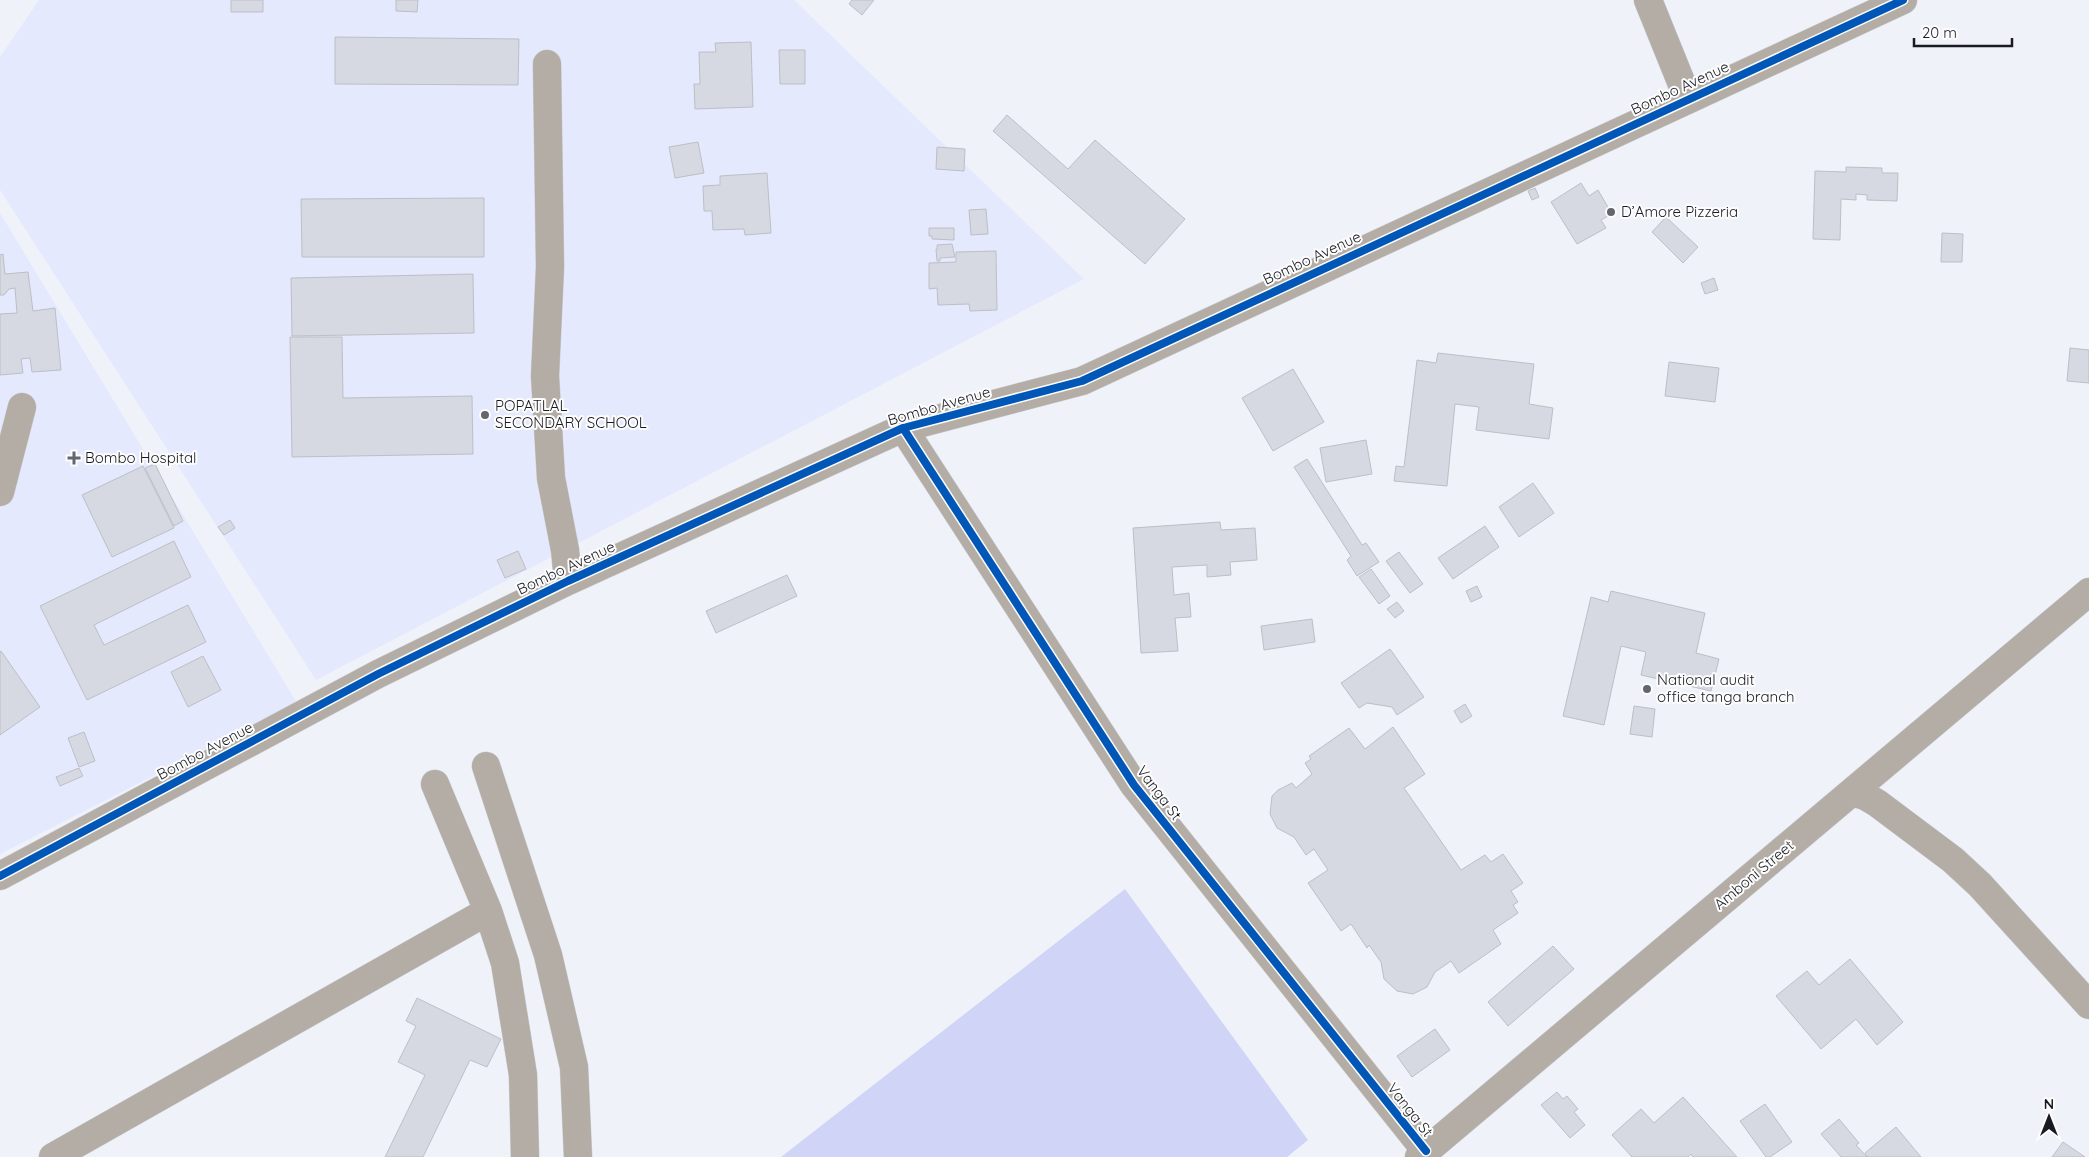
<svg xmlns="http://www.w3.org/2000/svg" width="2089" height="1157" font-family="Quicksand,sans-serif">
	<rect width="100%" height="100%" fill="#f0f2fa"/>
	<path fill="#e5e9fd" d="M39,0H794L1084,279L316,680L0,190V57Z
		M0,213L297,703L0,854Z"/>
	<path fill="#d0d5f8" d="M1125,889L1308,1140L1287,1157H781Z"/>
	<path fill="#d6d8e2" stroke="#bdbfc6" d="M231,0H263V12H231Z
		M396,0H418L417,12L396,11Z
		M852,0H874L862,15L849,4Z
		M335,37L519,39L518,85L335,84Z
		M751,42L753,107L695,109L694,84H700L699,52H716L715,43Z
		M779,50H805V84H780Z
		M1007,115L1068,169L1095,140L1185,219L1145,264L993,131Z
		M698,142L704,173L675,178L669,147Z
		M937,147L965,149L964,171L936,169Z
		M1846,167L1882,168V173H1898L1897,201L1867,200V195L1856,194V200L1841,199L1840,240L1813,239L1815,171L1846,172Z
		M767,173L771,233L745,235L744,229L713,230L712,211H704L703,186L720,185V176Z
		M1581,183L1589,196L1598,190L1612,214L1601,220L1606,228L1577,244L1551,202Z
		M1535,188L1539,197L1532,200L1528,191Z
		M484,198V257H302L301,199Z
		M986,209L988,234L971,235L969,210Z
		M1666,217L1698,247L1683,263L1652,232Z
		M929,228H954V240L932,239V236H929Z
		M1942,233L1963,234L1962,262H1941Z
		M952,244L955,257L940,258V261H937L936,249H937V245Z
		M996,251L997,310L970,311L969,304L938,305L937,288L929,289V263L956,262V252Z
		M3,254L5,274L28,272L33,311L55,308L61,370L32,372L30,358L21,359L23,373L0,375V314L17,313L15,288L9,289L4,295H0V255Z
		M473,274L474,333L292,336L291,278Z
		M1714,278L1718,290L1705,294L1701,283Z
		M290,337H342L343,398L472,396L473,454L292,457Z
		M2070,348L2089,350V383L2067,381Z
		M1438,353L1534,364L1529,404L1553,408L1549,439L1476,430L1479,407L1455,404L1447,486L1394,481L1396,466L1404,467L1417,360L1436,363Z
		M1669,362L1719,368L1715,402L1665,396Z
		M1293,369L1324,422L1273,451L1242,398Z
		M1366,440L1372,474L1326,482L1320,448Z
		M1307,459L1362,545L1366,543L1379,562L1357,576L1347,560L1351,556L1294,467Z
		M155,464L183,521L174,526L145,468Z
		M143,466L174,528L112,557L82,495Z
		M1533,483L1554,513L1519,537L1499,507Z
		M230,520L235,528L224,535L218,527Z
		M1220,522L1221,530L1255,528L1257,560L1230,562L1231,575L1207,577V565L1172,567L1174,595L1189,593L1191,617L1175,618L1178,651L1141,653L1133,528Z
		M1485,526L1499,547L1453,579L1438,558Z
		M174,541L191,577L94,625L104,645L188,605L206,642L87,700L40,606Z
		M518,551L526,569L505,578L497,560Z
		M1399,552L1423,584L1410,593L1386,561Z
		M1371,569L1390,596L1379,604L1359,577Z
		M787,575L797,596L716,633L706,611Z
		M1477,586L1482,597L1471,602L1466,591Z
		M1611,591L1705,613L1696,653L1719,659L1711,691L1641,675L1646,652L1621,646L1604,725L1563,716L1591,597L1608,602Z
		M1397,602L1404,611L1395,618L1387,609Z
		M1312,619L1315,642L1264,650L1261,626Z
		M1390,649L1424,697L1397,715L1392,707L1367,703L1359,708L1341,683Z
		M1,651L40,707L0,735V652Z
		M203,656L221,690L188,707L171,672Z
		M1465,704L1472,716L1461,723L1454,711Z
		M1634,706L1655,709L1652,737L1630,734Z
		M1393,727L1425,774L1404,788L1461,870L1485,855L1491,862L1503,854L1523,883L1511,891L1518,902L1513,905L1518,913L1493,930L1501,944L1459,973L1451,961L1435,972L1427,987L1413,994L1397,991L1384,979L1381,962L1369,945L1367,948L1351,924L1341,931L1308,883L1328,870L1314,849L1306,855L1294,837L1277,828L1270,814L1272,796L1278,790L1292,783L1296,788L1312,774L1305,763L1311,759L1309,756L1349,728L1365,749Z
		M84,732L95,761L79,767L68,738Z
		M79,768L83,776L60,786L56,777Z
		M1553,946L1574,969L1508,1026L1488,1002Z
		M1850,959L1903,1022L1877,1045L1856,1019L1821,1049L1776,996L1807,971L1819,985Z
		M417,998L501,1039L487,1067L470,1060L423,1157H385L425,1075L398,1062L416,1026L406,1021Z
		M1435,1029L1450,1050L1412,1077L1397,1056Z
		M1557,1092L1563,1099L1567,1096L1578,1109L1574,1112L1585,1125L1570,1138L1541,1105Z
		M1683,1097L1737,1157H1693L1691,1154L1688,1157H1632L1612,1135L1641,1109L1654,1123Z
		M1765,1104L1792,1142L1770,1157H1766L1740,1121Z
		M1839,1119L1859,1143L1856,1145L1867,1157H1841L1821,1134Z
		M1896,1127L1921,1157H1868L1865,1153Z
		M2063,1142L2085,1157H2052Z"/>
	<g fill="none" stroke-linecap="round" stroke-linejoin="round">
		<defs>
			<path id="minor" d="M1648,0L1688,99
				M547,64L550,267L545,376L551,478L565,550L568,581
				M903,428L1134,785L1426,1151
				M0,492L22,407
				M486,766L548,955L574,1067L578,1157
				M435,784L488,911L505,963L523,1075L525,1157
				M1852,792L1865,796L1877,803L1953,860L1980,885L2089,1005
				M0,876L378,674L568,581L903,428L1082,381L1903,0
				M53,1157L488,911
				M1419,1157L2089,592"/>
		</defs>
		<use href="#minor" stroke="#ced0d7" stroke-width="29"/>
		<use href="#minor" stroke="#b3ada6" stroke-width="28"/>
		<defs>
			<path id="cycleway" d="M903,428L1134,785L1426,1151
				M0,876L378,674L568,581L903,428L1082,381L1903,0"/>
		</defs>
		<use href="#cycleway" stroke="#fdfdfd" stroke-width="11"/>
		<use href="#cycleway" stroke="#0057b8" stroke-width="8"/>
	</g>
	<g fill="#64666e" stroke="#fdfdfd" stroke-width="2">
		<circle cx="1611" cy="212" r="5"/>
		<circle cx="485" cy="415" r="5"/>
		<path d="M71.5 450.5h5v5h5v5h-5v5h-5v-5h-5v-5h5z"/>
		<circle cx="1647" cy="689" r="5"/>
	</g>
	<g text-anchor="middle" stroke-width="4" stroke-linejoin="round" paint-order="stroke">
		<g font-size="15" fill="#191b23" stroke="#fdfdfd">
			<text transform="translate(1680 88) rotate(-25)" y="5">Bombo Avenue</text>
			<text transform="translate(1312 258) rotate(-25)" y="5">Bombo Avenue</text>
			<text transform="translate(939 406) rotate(-16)" y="5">Bombo Avenue</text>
			<text transform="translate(566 568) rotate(-25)" y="5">Bombo Avenue</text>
			<text transform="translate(205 751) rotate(-28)" y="5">Bombo Avenue</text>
			<text transform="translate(1159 793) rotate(53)" y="5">Vanga St</text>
			<text transform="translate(1754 875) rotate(-40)" y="5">Amboni Street</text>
			<text transform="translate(1410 1110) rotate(52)" y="5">Vanga St</text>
		</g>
		<g font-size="15" fill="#191b23" stroke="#fdfdfd" text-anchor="start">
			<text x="1621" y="217">D’Amore Pizzeria</text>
			<text x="495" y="411">POPATLAL<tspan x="495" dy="17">SECONDARY SCHOOL</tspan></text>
			<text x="85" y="463">Bombo Hospital</text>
			<text x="1657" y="685">National audit<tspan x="1657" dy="17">office tanga branch</tspan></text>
		</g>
	</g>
	<g transform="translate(2049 1117)" stroke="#fdfdfd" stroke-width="4" paint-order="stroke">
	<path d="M0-4L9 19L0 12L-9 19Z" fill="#191b23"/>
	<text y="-8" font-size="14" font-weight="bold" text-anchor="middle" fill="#191b23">N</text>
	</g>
	<path d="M1914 38v8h98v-8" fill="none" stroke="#191b23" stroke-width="2.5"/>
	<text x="1922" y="38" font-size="15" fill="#191b23" stroke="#fdfdfd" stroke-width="4" paint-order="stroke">20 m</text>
</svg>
